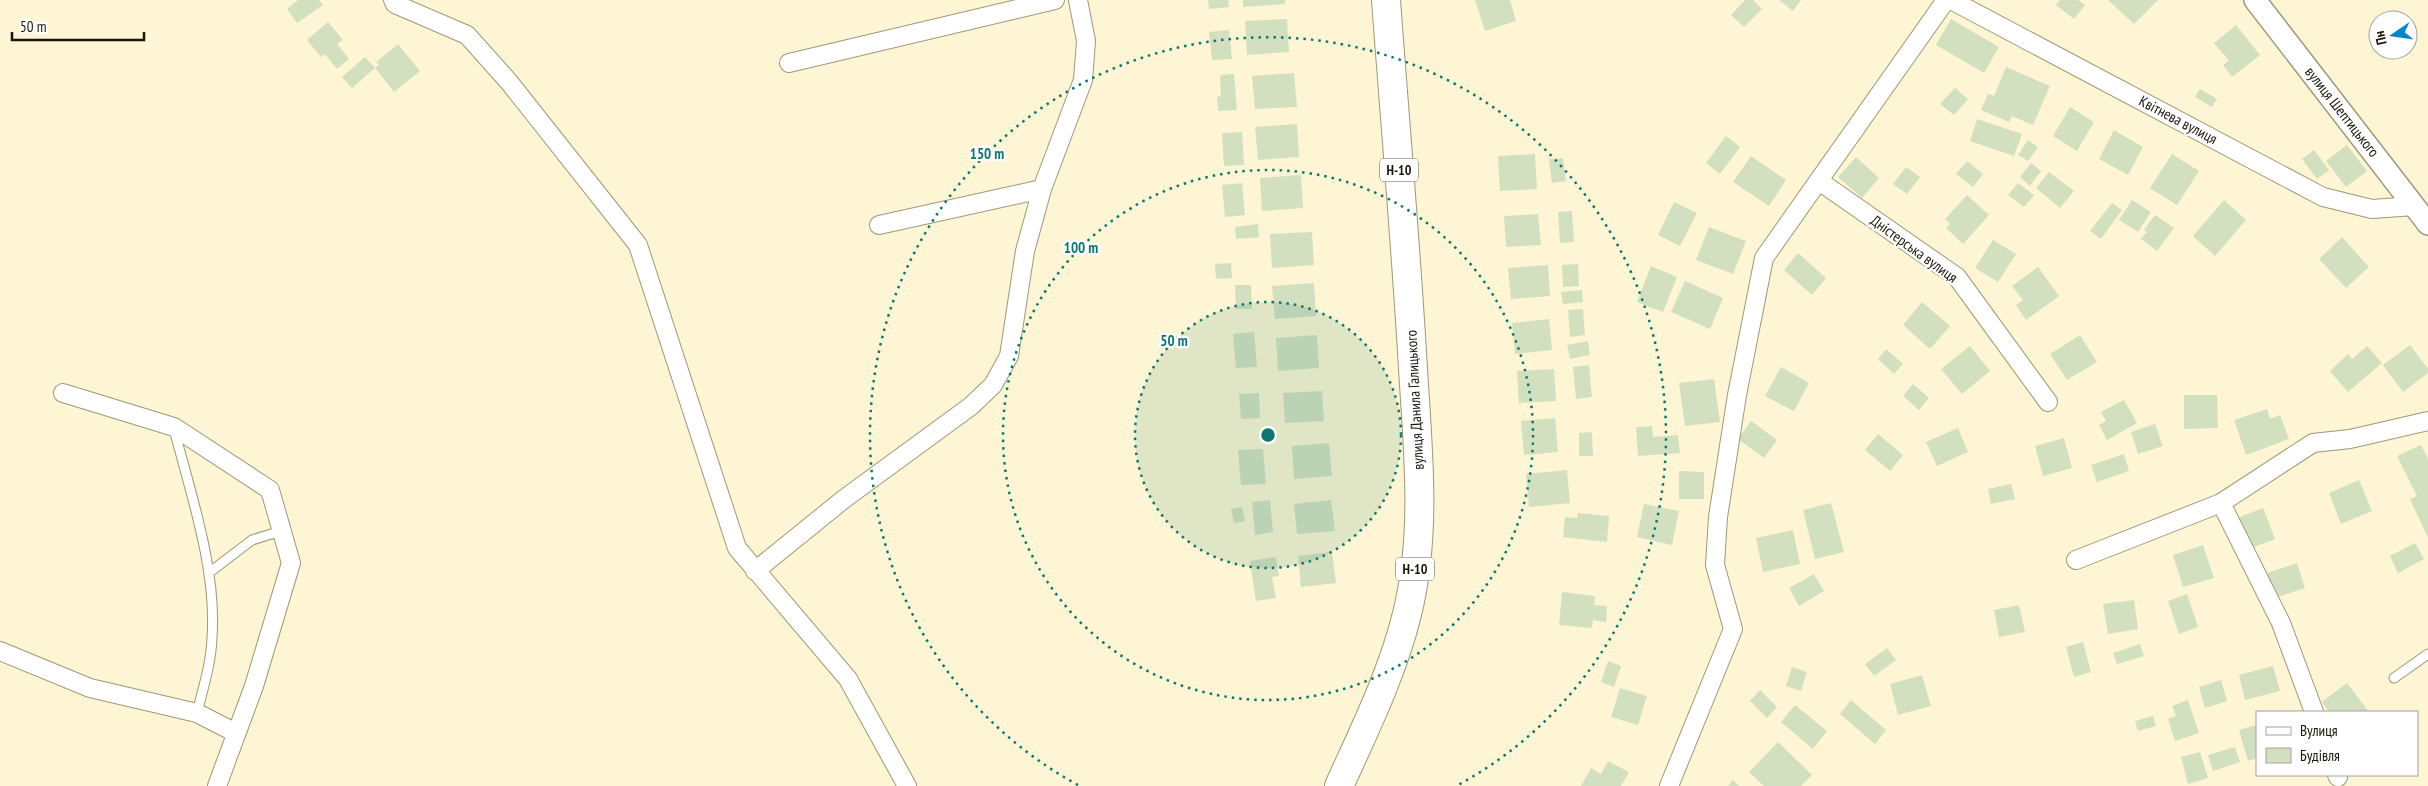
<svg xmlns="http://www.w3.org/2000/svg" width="2428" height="786" font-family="'PT Sans Narrow',sans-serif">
	<rect width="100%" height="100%" fill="#fdf5d3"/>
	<path fill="#d3e0c0" d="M298,0H319L323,5L297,23L287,9Z
		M1208,0H1228L1229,7L1209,9Z
		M1243,0H1285V4L1243,7Z
		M1475,0H1510L1516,21L1485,31Z
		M1745,0H1753L1762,9L1744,27L1731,15Z
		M1779,0H1801L1793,11Z
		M2060,0H2078L2085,5L2074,19L2056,5Z
		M2108,0H2158L2134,24Z
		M1287,19L1289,52L1247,55L1245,21Z
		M1951,19L1999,47L1984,73L1936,45Z
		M328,22L343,40L337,44L349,59L337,69L325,54L321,57L307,40Z
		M2236,25L2260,55L2232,77L2223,65L2229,61L2214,43Z
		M1229,30L1232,59L1212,60L1209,32Z
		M398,44L420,71L394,92L375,68L379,65L376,62Z
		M365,57L375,68L352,88L342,77Z
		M2006,67L2050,86L2033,125L2012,116L2009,122L1981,110L1988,94L1994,96Z
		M1294,73L1297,107L1255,109L1252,76Z
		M1234,74L1237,110L1218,111L1217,97L1221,96L1220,75Z
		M1955,88L1968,99L1954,115L1940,104Z
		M2200,89L2217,99L2212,107L2195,97Z
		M2070,107L2094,122L2077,151L2053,136Z
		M1977,119L2022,134L2014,156L1970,141Z
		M1297,124L1299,157L1258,160L1255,127Z
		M2114,130L2143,147L2128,175L2099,159Z
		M1242,132L1244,165L1224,166L1222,133Z
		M1726,136L1740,147L1720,174L1706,163Z
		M2028,140L2038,147L2028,161L2018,155Z
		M2347,145L2367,171L2346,187L2326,161Z
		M2314,150L2329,170L2317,179L2302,159Z
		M1535,154L1537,189L1500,191L1498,156Z
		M2172,154L2199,171L2177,205L2150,188Z
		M1751,156L1786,180L1769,206L1733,182Z
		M1856,157L1879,178L1862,198L1838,177Z
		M1563,158L1566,181L1552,183L1549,159Z
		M1967,161L1983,174L1973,187L1956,174Z
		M2031,163L2041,171L2030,186L2020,177Z
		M1906,167L1920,177L1907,194L1893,184Z
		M2049,172L2074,191L2060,208L2036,188Z
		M1301,175L1303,208L1262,211L1260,178Z
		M1242,183L1245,215L1225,217L1222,185Z
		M2018,183L2034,195L2024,207L2008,195Z
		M1967,195L1989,215L1963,244L1946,228L1950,224L1945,219Z
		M2132,200L2151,212L2138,232L2119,220Z
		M2224,200L2246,220L2215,256L2193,236Z
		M1674,202L1697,213L1680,246L1658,235Z
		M2112,203L2122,210L2101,239L2090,231Z
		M1572,211L1574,242L1560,243L1558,212Z
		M1538,214L1541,245L1506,247L1504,216Z
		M2155,215L2174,228L2157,251L2141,239L2147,232L2144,230Z
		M1258,224L1259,237L1236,239L1235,227Z
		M1709,227L1746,241L1733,274L1696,260Z
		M1312,232L1314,265L1272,268L1270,234Z
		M2342,237L2369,267L2346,288L2319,259Z
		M1993,240L2016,254L1998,282L1975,268Z
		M1798,253L1826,278L1812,295L1784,270Z
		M1231,263L1232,278L1216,279L1215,264Z
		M1578,264L1579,286L1563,287L1562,265Z
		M1548,265L1550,296L1511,299L1508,268Z
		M1651,266L1677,277L1663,312L1637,302Z
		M2038,267L2059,296L2026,320L2016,305L2023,300L2012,286Z
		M1685,281L1723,298L1710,329L1671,312Z
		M1314,283L1316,316L1275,319L1272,286Z
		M1235,285H1251L1252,309H1236Z
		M1582,290L1583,302L1563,304L1561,292Z
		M1922,302L1950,326L1930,349L1903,325Z
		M1583,309L1585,335L1570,337L1568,310Z
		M1549,319L1552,350L1515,354L1512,323Z
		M1254,332L1257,367L1236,368L1233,334Z
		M1317,335L1319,368L1278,371L1276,338Z
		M2080,335L2097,362L2067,380L2050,354Z
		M1588,341L1590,355L1570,359L1567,345Z
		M2410,345L2428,369V373L2403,392L2383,365Z
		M1970,346L1990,371L1962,394L1941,369Z
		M2367,346L2382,363L2348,392L2330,371L2348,354L2352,359Z
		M1886,349L1903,364L1894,374L1878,359Z
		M1589,365L1592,397L1576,399L1573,367Z
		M1781,367L1809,383L1794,411L1765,396Z
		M1554,369L1556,401L1519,403L1517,371Z
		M1714,379L1720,422L1685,426L1679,383Z
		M1913,384L1929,398L1919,410L1903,396Z
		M1322,391L1324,421L1285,423L1283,393Z
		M1259,393L1260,418L1241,419L1239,394Z
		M2184,395H2217L2218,428L2184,429Z
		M2124,400L2137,423L2107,440L2099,425L2106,421L2101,412Z
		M2267,409L2270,419L2280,415L2289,439L2246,455L2234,420Z
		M1555,418L1558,452L1524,455L1521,421Z
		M1751,421L1777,440L1764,458L1738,439Z
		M2155,424L2163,446L2138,454L2131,432Z
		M1652,426L1653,437L1678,435L1680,453L1638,456L1636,427Z
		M1958,428L1968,452L1937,466L1926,442Z
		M1592,432L1593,456H1579V433Z
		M1878,434L1903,455L1890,471L1865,450Z
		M2064,438L2072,468L2043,476L2035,446Z
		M1329,443L1332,476L1294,479L1292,446Z
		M2421,445L2428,459V538L2410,499L2417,496L2397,456Z
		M1263,449L1266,484L1241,485L1238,450Z
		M2124,454L2129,471L2097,482L2091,465Z
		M1567,470L1570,503L1529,507L1526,474Z
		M1679,471L1704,472V499H1679Z
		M2359,480L2372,511L2341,524L2329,493Z
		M2011,484L2015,499L1991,504L1988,489Z
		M1270,500L1273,532L1255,535L1252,502Z
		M1331,500L1335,531L1297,534L1294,504Z
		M1831,503L1844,552L1815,559L1803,510Z
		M1644,504L1679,511L1672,545L1637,537Z
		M1242,507L1245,521L1234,523L1231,509Z
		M2263,508L2275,539L2249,549L2237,518Z
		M1578,513L1609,516L1607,542L1563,537L1565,517L1577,518Z
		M1793,530L1800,564L1763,572L1756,538Z
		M2415,543L2424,559L2398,573L2390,556Z
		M2203,545L2214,578L2183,587L2173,555Z
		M1332,552L1336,583L1301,587L1298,556Z
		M1276,557L1279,576L1272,577L1276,598L1256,601L1250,561Z
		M2297,563L2305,588L2275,598L2267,573Z
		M1814,574L1824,591L1799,606L1789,588Z
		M1562,592L1595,596L1594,605L1607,606L1606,622L1593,620L1592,628L1559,625Z
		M2187,594L2198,627L2179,634L2168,601Z
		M2134,600L2138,629L2108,634L2103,604Z
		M2019,605L2025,632L1999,637L1994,610Z
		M2083,642L2091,672L2074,677L2066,647Z
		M2140,644L2144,656L2117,664L2113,653Z
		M1887,648L1896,660L1874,676L1865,664Z
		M1608,661L1621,666L1614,687L1601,682Z
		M2273,666L2280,691L2245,700L2239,675Z
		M1792,667L1807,672L1801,691L1786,686Z
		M1922,675L1931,706L1898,715L1890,684Z
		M2221,680L2227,701L2205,708L2199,687Z
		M2347,683L2369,712H2329L2322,702Z
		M1620,688L1647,696L1638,725L1611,717Z
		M1760,690L1777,707L1767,718L1750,701Z
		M1851,700L1886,730L1875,744L1840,714Z
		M2188,700L2199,733L2175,741L2168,719L2176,716L2172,706Z
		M1795,705L1827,731L1813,749L1781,722Z
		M2153,716L2156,726L2138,731L2135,721Z
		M2257,725V758L2248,761L2239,730Z
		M1778,742L1812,775L1801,786H1764L1749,772Z
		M2235,747L2240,762L2213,771L2208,755Z
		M2200,752L2208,778L2188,784L2181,757Z
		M1608,761L1629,772L1621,786H1581L1591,768L1601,774Z
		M1733,780L1739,786H1728Z"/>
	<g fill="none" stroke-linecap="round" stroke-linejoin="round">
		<defs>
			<path id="service" d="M174,429C191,495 217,570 212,638C211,664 203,688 197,713
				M210,572L252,540L281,531
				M2394,678L2428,654"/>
			<path id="minor" d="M393,0L395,4L467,35L509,82L638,245L737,548L848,679L907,786
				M1951,0L2323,197L2372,209L2414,206
				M789,63L1055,0
				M1819,181L1957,277L2048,402
				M879,225L1042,189
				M63,393L174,427L270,490L291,563L254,686L217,786
				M2221,503L2281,623L2314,712
				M2076,560L2221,503L2313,443L2350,439L2428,421
				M755,571L844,499L971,406L993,385L1009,356L1025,251L1042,189L1083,80L1086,41L1078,0
				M0,651L90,688L197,713L236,733
				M2337,775L2338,777
				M1669,786L1733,629L1715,565L1718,517L1737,395L1764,258L1946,0"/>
			<path id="tertiary" d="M2255,0L2428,224"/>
			<path id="primary" d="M1339,786C1364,731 1393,672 1407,614C1427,534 1418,451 1413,369C1406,246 1395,123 1386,0"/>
		</defs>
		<use href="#service" stroke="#9f9878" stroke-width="11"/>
		<use href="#minor" stroke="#9f9878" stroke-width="20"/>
		<use href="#tertiary" stroke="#9f9878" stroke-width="24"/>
		<use href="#primary" stroke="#9f9878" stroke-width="30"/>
		<use href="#service" stroke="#fff" stroke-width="9"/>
		<use href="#minor" stroke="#fff" stroke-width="18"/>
		<use href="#tertiary" stroke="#fff" stroke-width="21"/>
		<use href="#primary" stroke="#fff" stroke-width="28"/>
	</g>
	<circle cx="1268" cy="435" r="133" fill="#0f766e" fill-opacity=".12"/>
	<g fill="none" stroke="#0f766e" stroke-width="2.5" stroke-dasharray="2.5 5">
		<circle cx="1268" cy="435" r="133"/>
		<circle cx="1268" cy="435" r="265"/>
		<path d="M1078 785A398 398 0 1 1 1458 785"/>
	</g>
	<g text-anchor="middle" stroke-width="4.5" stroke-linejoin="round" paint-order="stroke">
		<g fill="#fff" stroke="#5e5c54" stroke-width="1">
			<rect x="1380" y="158.5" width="38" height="23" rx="4"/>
			<rect x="1396" y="557.5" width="38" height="23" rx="4"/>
		</g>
		<g font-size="14" font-weight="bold" fill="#19160a">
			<text x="1399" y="175">Н-10</text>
			<text x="1415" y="574">Н-10</text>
		</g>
		<g font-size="15" fill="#19160a" stroke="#fff">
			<text transform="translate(2342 112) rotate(52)" y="5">вулиця Шептицького</text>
			<text transform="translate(2178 120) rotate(28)" y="5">Квітнева вулиця</text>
			<text transform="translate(1914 249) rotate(36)" y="5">Дністерська вулиця</text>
			<text transform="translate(1415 400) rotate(-93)" y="5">вулиця Данила Галицького</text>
		</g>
	</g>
	<circle cx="1268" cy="435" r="8" fill="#0f766e" stroke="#fff" stroke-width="2.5"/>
	<g font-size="15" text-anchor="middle" font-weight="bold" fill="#0f766e" stroke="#fff" stroke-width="4.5" stroke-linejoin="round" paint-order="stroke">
		<text x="987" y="159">150 m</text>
		<text x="1081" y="253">100 m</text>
		<text x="1174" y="346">50 m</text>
	</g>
	<rect x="2256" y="711" width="162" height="65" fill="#ffffff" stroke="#a3a29d"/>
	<rect x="2266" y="727" width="25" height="8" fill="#ffffff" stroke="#a3a29d"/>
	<text x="2300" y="736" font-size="15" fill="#19160a">Вулиця</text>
	<rect x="2266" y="748" width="25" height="15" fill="#d3e0c0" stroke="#a3a29d"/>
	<text x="2300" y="761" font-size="15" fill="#19160a">Будівля</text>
	<g transform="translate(2393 35) rotate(257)"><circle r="24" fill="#ffffff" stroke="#a3a29d"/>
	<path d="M0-4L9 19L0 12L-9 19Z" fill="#0085cc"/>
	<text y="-8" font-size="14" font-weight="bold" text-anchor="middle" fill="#19160a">Пн</text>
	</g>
	<path d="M12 32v8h132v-8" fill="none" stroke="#19160a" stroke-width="2.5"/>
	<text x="20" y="32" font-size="15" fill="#19160a" stroke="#ffffff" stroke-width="4" paint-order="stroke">50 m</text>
</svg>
